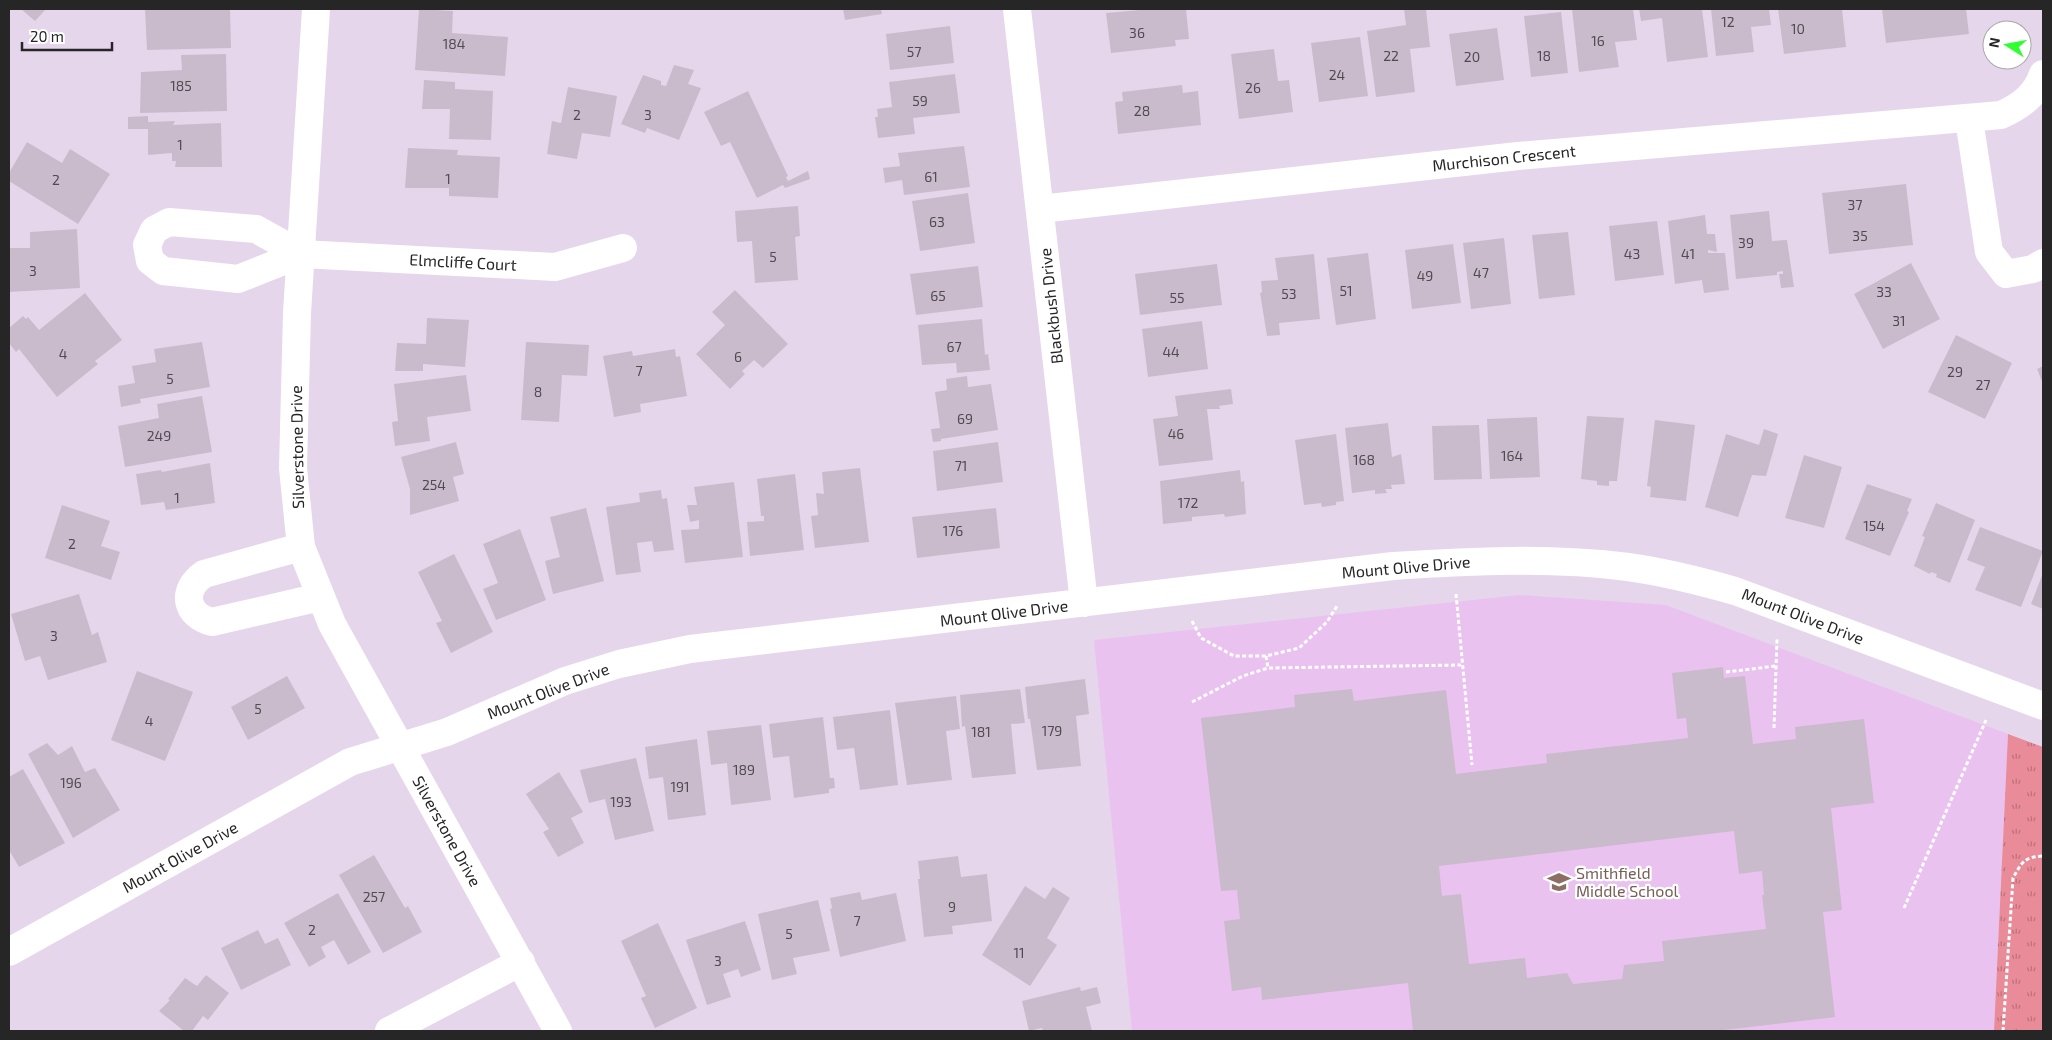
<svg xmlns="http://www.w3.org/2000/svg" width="2052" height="1040" font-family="'Exo 2',sans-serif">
	<defs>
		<pattern id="park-tufts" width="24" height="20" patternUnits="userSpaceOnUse" patternTransform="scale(1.25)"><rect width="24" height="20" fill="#e98b98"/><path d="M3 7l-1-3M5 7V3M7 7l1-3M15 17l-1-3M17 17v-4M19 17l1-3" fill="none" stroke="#bd717c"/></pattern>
	</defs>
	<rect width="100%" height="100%" fill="#e6d6eb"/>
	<path fill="#eac2f0" d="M1520,595L1666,605L2008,734L1994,1031H1132L1094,640Z"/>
	<path fill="url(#park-tufts)" d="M2008,734L2043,747V1031H1994Z"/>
	<path fill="#cabbcc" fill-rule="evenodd" d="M21,9H46L35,21Z
		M145,9H230L231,48L147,50Z
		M419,9L453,11L452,33L508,37L505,76L415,70Z
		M843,9H881L882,14L845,20Z
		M1151,9H1186L1189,39L1175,40L1176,46L1111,53L1106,13Z
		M1404,9H1426L1430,47L1410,49L1415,92L1376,97L1367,31L1406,25Z
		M1572,9H1633L1637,40L1615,42L1619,67L1579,72Z
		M1639,9H1702L1708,57L1667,62L1662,18L1641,21Z
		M1711,9H1769L1771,25L1751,27L1754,52L1716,56Z
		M1778,9H1842L1846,47L1784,54Z
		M1882,9H1966L1969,34L1886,43Z
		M1561,12L1568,73L1531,77L1524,16Z
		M950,26L954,63L890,70L886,34Z
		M1497,28L1504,80L1456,86L1449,34Z
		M1360,37L1368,96L1319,102L1311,43Z
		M1274,49L1278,81L1289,80L1293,112L1239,119L1231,54Z
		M226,54L227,111L140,113L141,72L182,70L181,55Z
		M674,65L694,70L688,84L701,88L679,140L647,128L645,133L621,124L643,75L661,81V85L666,86Z
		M955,74L960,113L913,118L915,134L878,138L875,117H878L877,109L892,107L889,82Z
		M424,80L455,82V89L493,91L491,140L449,139L450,109H422Z
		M1182,85L1183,93L1198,91L1201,125L1118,134L1115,102L1123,101L1122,92Z
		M568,87L617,96L610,137L582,133L577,159L547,154L552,121L561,123Z
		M748,91L788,176L786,177L788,181L808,171L810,179L785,188L783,185L757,198L730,142L721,146L704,112Z
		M148,116V122L175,121L173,125L221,123L222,167H175L176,161H172V153L148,155V129H128V117Z
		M27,142L62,163L70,149L110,174L78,224L9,181V173Z
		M964,146L970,187L904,195L902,180L885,183L883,168L900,166L898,153Z
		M408,148L458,150L457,155L500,157L498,198L449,196V188H405Z
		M1906,184L1913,245L1829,254L1822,193Z
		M968,193L975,243L920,251L912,201Z
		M798,206L800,236L795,237L798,280L755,283L752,241L737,242L735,211Z
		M1769,211L1772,241L1787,240L1794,287L1781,288L1779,274H1783V271L1777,272V275L1736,279L1730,215Z
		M1705,215L1707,234H1715L1717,252L1708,250V253H1725L1729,290L1704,293L1702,280L1675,284L1668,221Z
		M1657,221L1664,275L1615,281L1609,226Z
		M77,229L80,288L9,292V248H30V232Z
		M1568,232L1575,295L1539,299L1532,235Z
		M1504,238L1511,304L1471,309L1463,243Z
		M1453,244L1461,303L1412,309L1405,250Z
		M1368,253L1376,319L1336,325L1327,258Z
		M1314,254L1320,319L1279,323L1280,335L1267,336L1260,293L1262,292L1261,281L1278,280L1275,258Z
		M1911,263L1940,319L1883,349L1854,294Z
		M1217,264L1222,305L1140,315L1135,274Z
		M978,266L983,307L916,315L910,274Z
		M735,290L788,344L763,368L754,360L742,371L745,374L730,389L696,354L725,325L712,312Z
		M85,293L122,340L95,361L98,364L57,397L19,349L16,352L9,343V328L23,316L26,319L28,317L39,330Z
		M427,318L469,320L465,367L423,364V371H395L397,343L426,344Z
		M982,319L985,355L988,354L990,370L957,373L956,363L922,365L918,325Z
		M1202,321L1208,369L1148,377L1142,329Z
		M1956,335L2012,363L1985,419L1928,392Z
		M202,342L210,387L140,399L141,403L121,407L118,386L135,383L132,366L156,362L154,349Z
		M526,342L589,345L587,376L562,375L559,422L521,420Z
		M675,349L676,357L680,356L687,396L640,404L641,412L614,417L603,356L632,351L633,356Z
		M2043,366V384L2037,369Z
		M466,375L471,411L427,417L430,441L395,446L392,422L398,421L394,384Z
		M967,376L968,387L991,384L998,430L941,439V441L933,442L931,429L940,428L935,392L947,390L946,379Z
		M1231,389L1233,404L1219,406L1220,409H1207L1213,460L1159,466L1153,419L1178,416L1175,396Z
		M202,396L212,452L125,467L118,426L159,418L157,404Z
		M1587,416L1624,418L1617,481H1609V486L1597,485V481L1581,479Z
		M1537,417L1540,477L1490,479L1487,419Z
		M1655,420L1695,425L1686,501L1650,497L1651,487L1647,486Z
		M1388,423L1392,457L1401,454L1405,484L1391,485L1392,489H1385L1387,493L1375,494V490L1352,493L1345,428Z
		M1479,425L1482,479L1434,480L1432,426Z
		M1764,429L1778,434L1766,476L1752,475L1738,517L1705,507L1726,434L1759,445Z
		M1336,434L1344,501L1336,502V505L1322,507L1321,503L1304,505L1295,440Z
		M456,442L464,474L453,477L459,501L410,515V489L401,457Z
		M998,442L1003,482L937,491L933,451Z
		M1804,455L1842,467L1824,528L1785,518Z
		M210,463L215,503L166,510L164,502L141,505L136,474L161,470L162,472Z
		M860,468L869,542L815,548L811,516L818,515L816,493L824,494L822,472Z
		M1240,470L1241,482L1244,481L1246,514L1225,517L1224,514L1192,517V521L1163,524L1160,481Z
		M795,474L804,550L750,556L747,522L764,521V516H761L757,479Z
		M734,482L743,557L685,563L681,530L699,529V520L690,522L687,505H697L694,487Z
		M1867,484L1912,499L1907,511L1909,512L1890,556L1845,539Z
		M661,490L662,499L667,498L674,550L654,552L652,541L637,543L641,572L616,575L606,507L640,502L639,493Z
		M1936,503L1975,520L1950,583L1936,577L1937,574L1931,572L1930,574L1914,566L1925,537L1922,536Z
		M62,505L110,521L101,546L120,552L111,580L45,558Z
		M586,508L604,581L553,594L545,561L560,557L550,517Z
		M996,508L1000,548L917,558L912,517Z
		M1980,527L2043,551L2021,607L1975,590L1985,567L1967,560Z
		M520,529L546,600L496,620L483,589L498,583L483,544Z
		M454,554L493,632L451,653L436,623L442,621L418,572Z
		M2043,573V609L2031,604Z
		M79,594L92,635L98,632L107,662L48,680L40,656L25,661L11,614Z
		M1723,667L1724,678L1745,676L1753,744L1796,739L1795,727L1864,719L1874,803L1831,808L1842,910L1823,912L1835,1017L1715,1031H1413L1408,983L1262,1000L1261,987L1232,991L1224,921L1240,919L1237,890L1221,891L1201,718L1295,707L1294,695L1352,689L1354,701L1446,690L1456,774L1547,763L1546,754L1688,738L1686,718L1677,719L1672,673ZM1734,831L1739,874L1762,871L1764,895H1762L1766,929L1662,941L1664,961L1624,965L1622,979L1573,984L1567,973L1527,978L1525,958L1469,964L1461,894L1442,896L1439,866Z
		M137,671L193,692L165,761L111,740Z
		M287,676L305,708L248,740L231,707Z
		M1085,679L1089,714L1076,716L1081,766L1037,770L1030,719H1028L1025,687Z
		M1020,689L1025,723L1011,724L1016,774L972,778L965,726L962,727L960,695Z
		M956,696L960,729L946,731L952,780L907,785L895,703Z
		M890,710L898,785L860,790L854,748L837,750L833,717Z
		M823,717L830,778H834L835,788L829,789V793L794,798L789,756L773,758L769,724Z
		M761,725L771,800L731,805L727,763L711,765L707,731Z
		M697,739L706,815L668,820L663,777L649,779L645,747Z
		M47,743L58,755L72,746L85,772L95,768L120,810L73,838L28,754Z
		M636,758L654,831L615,840L605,799L589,803L580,770Z
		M23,769L65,843L19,867L9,850V777Z
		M559,772L583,812L571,818L584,843L558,857L543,832L549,829L526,794Z
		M374,855L405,908L408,906L422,932L383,953L339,875Z
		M958,856L961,877L987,874L992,921L952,926L953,934L924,937L918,879H920L918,861Z
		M1025,886L1045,899L1053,887L1070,898L1047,938L1057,945L1030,986L982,955Z
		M860,892L862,900L896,893L906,941L840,957L830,909L832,908L830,898Z
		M338,893L371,952L348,965L334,940L321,947L326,957L309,967L284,923Z
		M818,900L830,951L793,958L797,974L772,980L758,914Z
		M745,921L761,970L741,977L738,969L723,974L731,997L707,1005L686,940Z
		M658,923L697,1008L655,1028L641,998L646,996L621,941Z
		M258,930L265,944L278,938L291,965L241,990L221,948Z
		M206,975L229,993L208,1020L203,1016L192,1031H184L159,1011L170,1000L168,999L185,978L197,986Z
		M1080,987L1081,991L1097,987L1101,1003L1086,1007L1092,1031H1043L1042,1028L1029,1031L1022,1001Z"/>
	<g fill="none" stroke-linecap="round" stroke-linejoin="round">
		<path stroke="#fff" stroke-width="3" stroke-dasharray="4 2.5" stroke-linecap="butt" d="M1456,594L1472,765
			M1192,621L1201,638L1234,656H1266L1299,648L1327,622L1337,606
			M1266,656L1268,668
			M1726,672L1776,666
			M1192,702L1243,676L1268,668L1461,665
			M1774,728L1777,639
			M1904,908L1986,720
			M2003,1031L2013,878C2022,862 2024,857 2043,856"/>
		<path stroke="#fff" stroke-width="28" d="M316,9L297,313L293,468L301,547L332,624L558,1031
			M1017,9L1084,603
			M1969,119L1989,252L2006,274L2033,269L2043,263
			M1040,209L1518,156L2001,115C2021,106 2036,95 2043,74
			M169,222L256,229L301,254L238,279L163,271L150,261L147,245L154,230Z
			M301,254L555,267L623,248
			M301,547L204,574C181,590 185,615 212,622L320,597
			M9,952L350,762L447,732L565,681L619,664L690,649L1393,566C1471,561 1550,557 1628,567C1664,572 1700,581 1735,591L2043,706
			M389,1031L521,962"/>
	</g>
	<defs>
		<symbol id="school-bare" viewBox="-9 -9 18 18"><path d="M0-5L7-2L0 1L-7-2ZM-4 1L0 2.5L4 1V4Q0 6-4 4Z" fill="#8d6e63" stroke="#fff" stroke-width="2.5" paint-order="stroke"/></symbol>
	</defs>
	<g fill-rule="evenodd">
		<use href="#school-bare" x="1543" y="866" width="32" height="32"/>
	</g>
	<g text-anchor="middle" stroke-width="4.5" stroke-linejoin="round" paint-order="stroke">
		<g font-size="14" fill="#4f4b50">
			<text x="1728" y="27">12</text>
			<text x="1798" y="34">10</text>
			<text x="1137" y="38">36</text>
			<text x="1598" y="46">16</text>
			<text x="454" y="49">184</text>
			<text x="914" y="57">57</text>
			<text x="1391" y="61">22</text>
			<text x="1544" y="61">18</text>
			<text x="1472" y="62">20</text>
			<text x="1337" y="80">24</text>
			<text x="181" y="91">185</text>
			<text x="1253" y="93">26</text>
			<text x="920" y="106">59</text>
			<text x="1142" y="116">28</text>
			<text x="577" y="120">2</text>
			<text x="648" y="120">3</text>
			<text x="180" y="150">1</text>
			<text x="931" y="182">61</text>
			<text x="448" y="184">1</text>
			<text x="56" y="185">2</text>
			<text x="1855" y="210">37</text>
			<text x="937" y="227">63</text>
			<text x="1860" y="241">35</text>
			<text x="1746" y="248">39</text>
			<text x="1632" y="259">43</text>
			<text x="1688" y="259">41</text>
			<text x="773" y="262">5</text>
			<text x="33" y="276">3</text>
			<text x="1481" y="278">47</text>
			<text x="1425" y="281">49</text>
			<text x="1346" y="296">51</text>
			<text x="1884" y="297">33</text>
			<text x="1289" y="299">53</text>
			<text x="938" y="301">65</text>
			<text x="1177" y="303">55</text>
			<text x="1899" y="326">31</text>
			<text x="954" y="352">67</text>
			<text x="1171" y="357">44</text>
			<text x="63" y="359">4</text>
			<text x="738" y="362">6</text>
			<text x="639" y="376">7</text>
			<text x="1955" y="377">29</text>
			<text x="170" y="384">5</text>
			<text x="1983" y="390">27</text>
			<text x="538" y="397">8</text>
			<text x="965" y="424">69</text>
			<text x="1176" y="439">46</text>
			<text x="159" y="441">249</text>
			<text x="1512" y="461">164</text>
			<text x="1364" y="465">168</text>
			<text x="961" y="471">71</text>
			<text x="434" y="490">254</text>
			<text x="177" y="503">1</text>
			<text x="1188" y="508">172</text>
			<text x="1874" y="531">154</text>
			<text x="953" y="536">176</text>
			<text x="72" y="549">2</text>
			<text x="54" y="641">3</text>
			<text x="258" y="714">5</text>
			<text x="149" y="726">4</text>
			<text x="1052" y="736">179</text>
			<text x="981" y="737">181</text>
			<text x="744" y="775">189</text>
			<text x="71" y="788">196</text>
			<text x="680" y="792">191</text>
			<text x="621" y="807">193</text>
			<text x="374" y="902">257</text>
			<text x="952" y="912">9</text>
			<text x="857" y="926">7</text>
			<text x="312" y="935">2</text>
			<text x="789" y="939">5</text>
			<text x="1019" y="958">11</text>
			<text x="718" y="966">3</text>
		</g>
		<g font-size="16" fill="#262626" stroke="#fff">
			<text transform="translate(1504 158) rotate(-6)" y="6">Murchison Crescent</text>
			<text transform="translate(463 262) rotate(3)" y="6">Elmcliffe Court</text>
			<text transform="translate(1051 306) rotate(-96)" y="6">Blackbush Drive</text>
			<text transform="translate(297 447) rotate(-91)" y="6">Silverstone Drive</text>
			<text transform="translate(1406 567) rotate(-5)" y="6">Mount Olive Drive</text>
			<text transform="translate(1004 613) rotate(-7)" y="6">Mount Olive Drive</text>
			<text transform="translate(1803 616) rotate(21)" y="6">Mount Olive Drive</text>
			<text transform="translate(548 691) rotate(-21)" y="6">Mount Olive Drive</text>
			<text transform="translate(447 831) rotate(61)" y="6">Silverstone Drive</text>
			<text transform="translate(180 857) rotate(-29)" y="6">Mount Olive Drive</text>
		</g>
		<g font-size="16" fill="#785e54" stroke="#fff" text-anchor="start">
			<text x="1576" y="879">Smithfield<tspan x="1576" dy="18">Middle School</tspan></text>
		</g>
	</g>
	<rect width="2052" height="1040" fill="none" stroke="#262626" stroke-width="20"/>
	<g transform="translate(2007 45) rotate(281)"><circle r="24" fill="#ffffff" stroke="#a8a8a8"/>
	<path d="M0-4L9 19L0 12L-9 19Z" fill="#2fff32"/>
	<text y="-8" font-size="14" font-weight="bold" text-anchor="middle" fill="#262626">N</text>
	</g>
	<path d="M22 42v8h90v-8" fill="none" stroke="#262626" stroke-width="2.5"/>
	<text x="30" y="42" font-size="15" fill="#262626" stroke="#ffffff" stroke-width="4" paint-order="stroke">20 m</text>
</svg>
